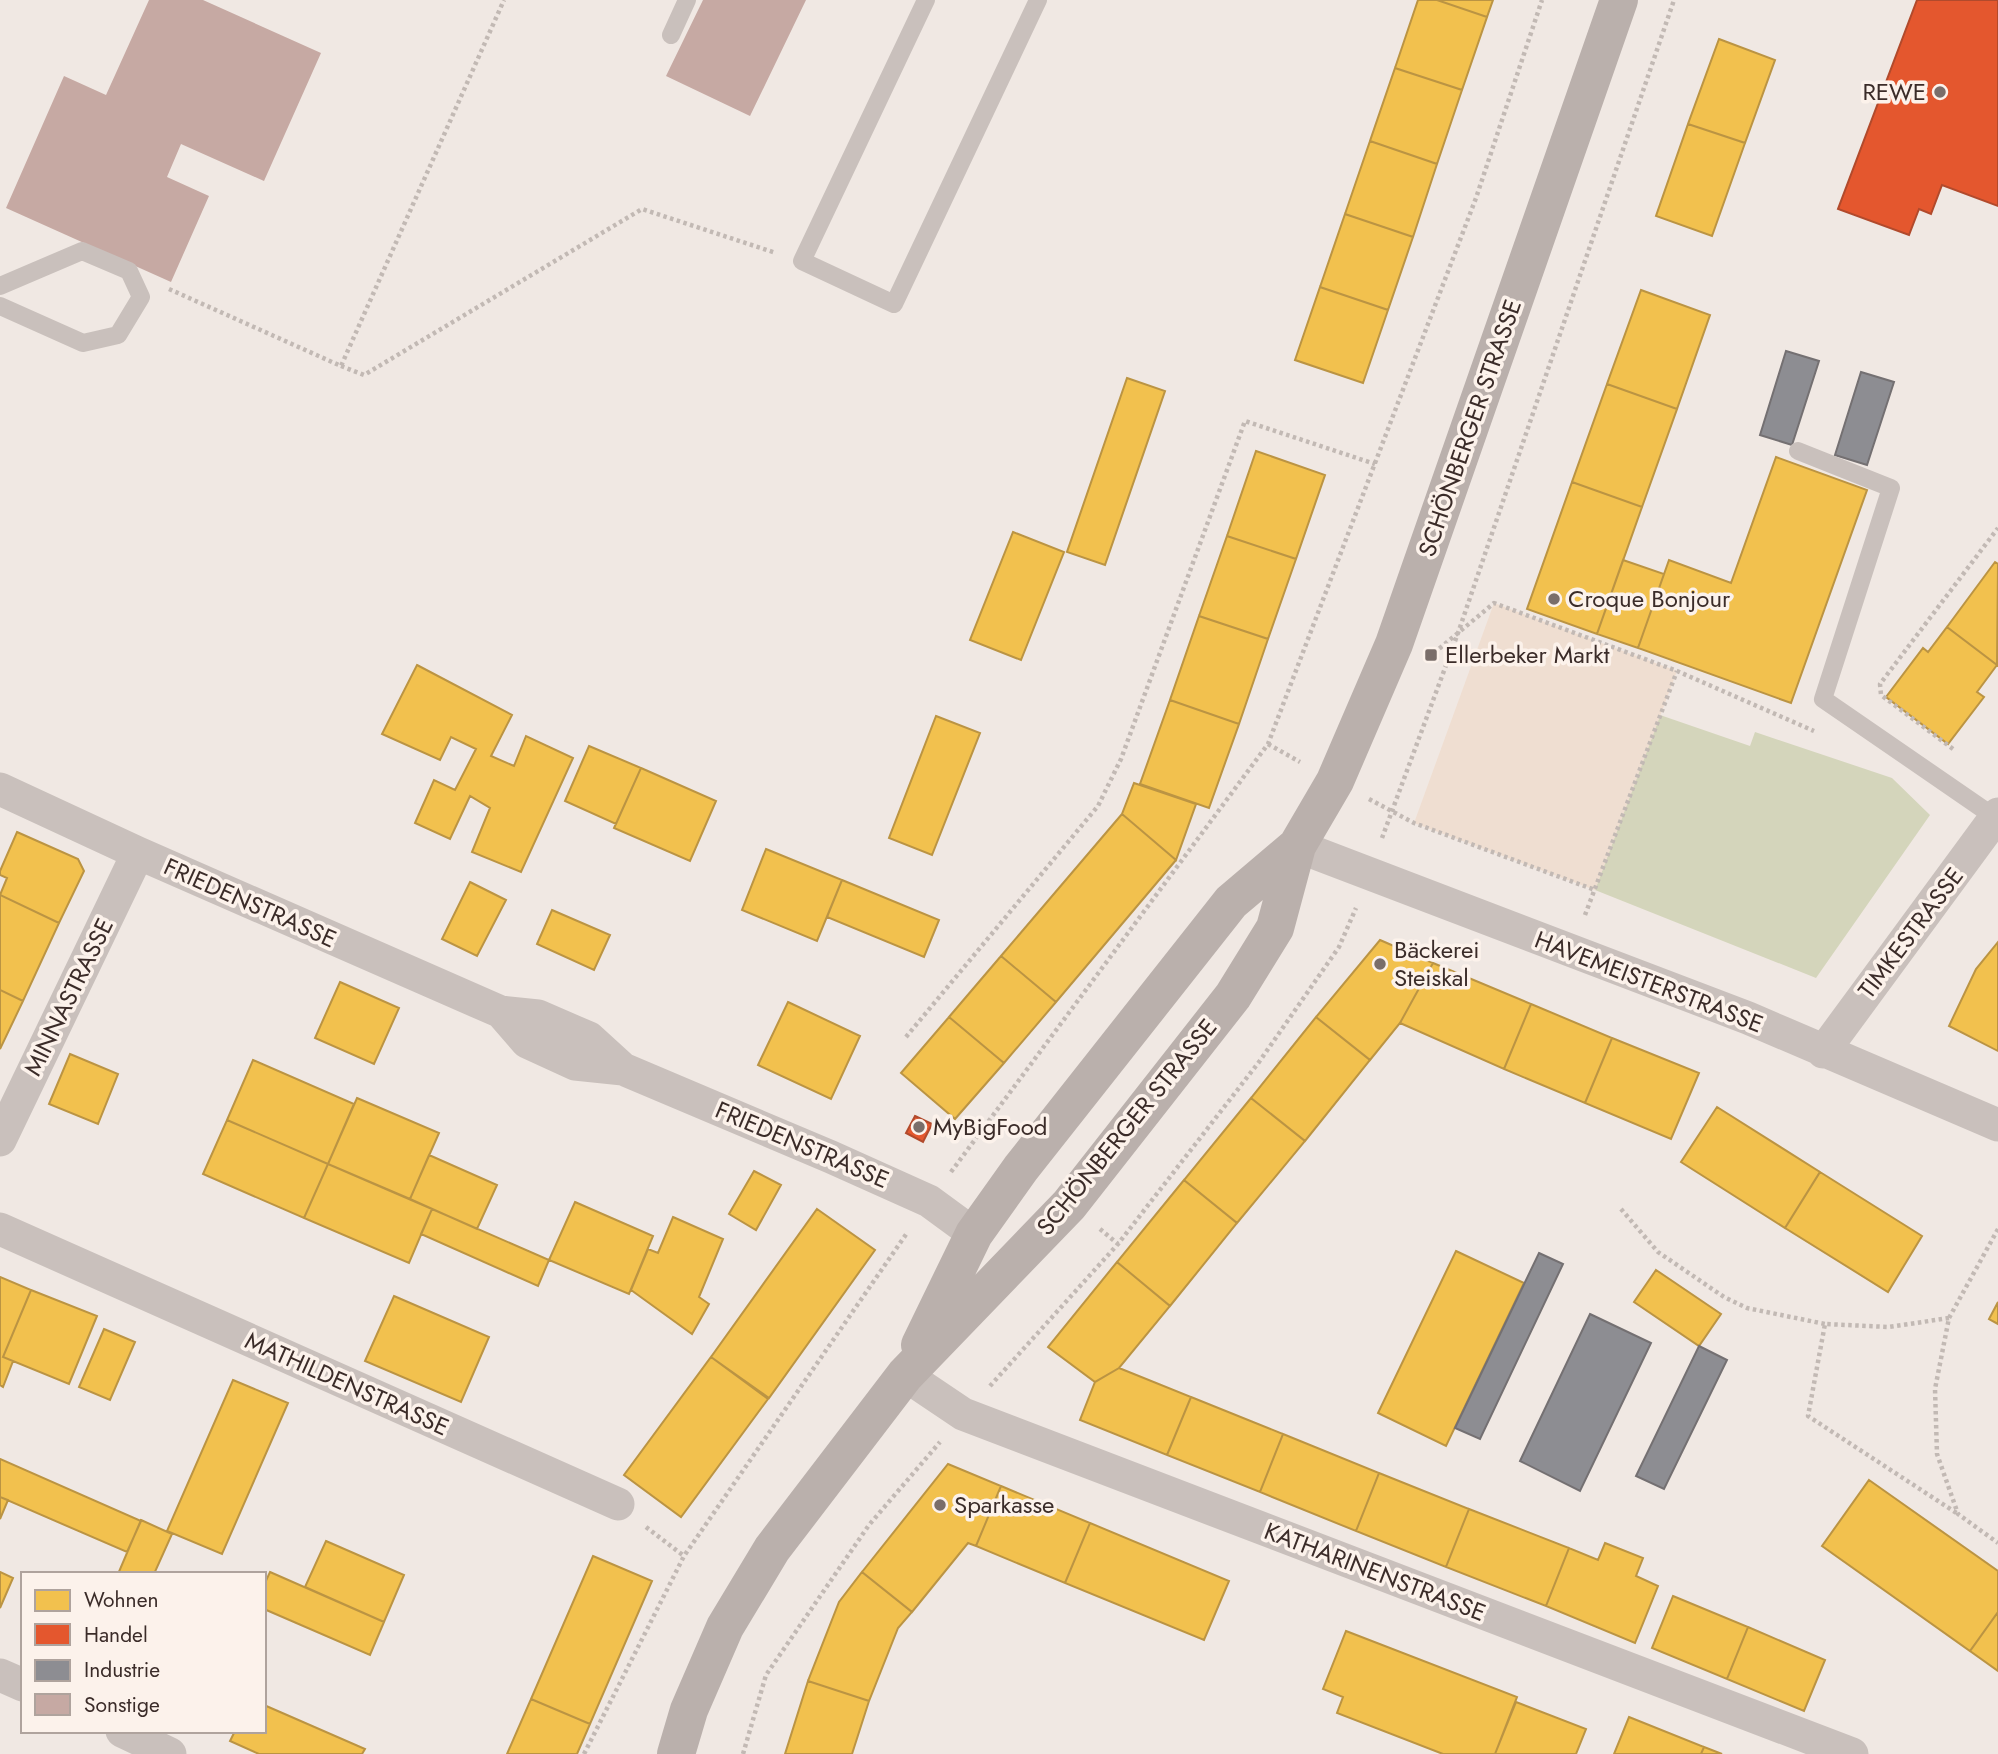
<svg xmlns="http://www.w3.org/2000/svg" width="1998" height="1754" font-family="Jost,sans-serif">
	<rect width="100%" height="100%" fill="#f0e8e3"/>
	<path fill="#d4d5bb" d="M1660,715L1750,746L1755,732L1892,778L1930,815L1816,978L1595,890Z"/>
	<path fill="#efded1" d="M1494,603L1677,671L1595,890L1414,823Z"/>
	<path fill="#f2c14e" stroke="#bb9443" stroke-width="2" d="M1418,0H1437L1487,17L1462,90L1395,68Z
		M1437,0H1493L1487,17Z
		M1719,39L1775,60L1745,143L1688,124Z
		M1395,68L1462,90L1437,164L1370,141Z
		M1688,124L1745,143L1712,236L1656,216Z
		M1370,141L1437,164L1413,237L1345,214Z
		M1345,214L1413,237L1388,310L1320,287Z
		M1320,287L1388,310L1363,383L1295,360Z
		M1641,290L1710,315L1677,409L1607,384Z
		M1127,378L1165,391L1105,565L1067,552Z
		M1607,384L1677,409L1642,507L1572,482Z
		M1256,451L1325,475L1296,559L1227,536Z
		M1776,457L1867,490L1791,703L1638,648L1669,560L1731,583Z
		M1572,482L1642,507L1597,634L1527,609Z
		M1013,532L1064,552L1021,660L970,640Z
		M1227,536L1296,559L1268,639L1199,616Z
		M1623,560L1664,574L1638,648L1597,634Z
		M1995,562L1998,564L1997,665L1947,627Z
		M1199,616L1268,639L1239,724L1170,700Z
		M1947,627L1997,665L1977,692L1984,697L1948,744L1886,697L1923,648L1928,652Z
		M417,665L512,715L491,756L514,766L526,736L573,758L521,872L472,852L490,808L470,796L450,839L415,823L434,780L455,790L476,749L451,737L440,760L382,734Z
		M1170,700L1239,724L1209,808L1140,784Z
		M936,716L980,733L932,855L889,838Z
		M589,746L641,768L616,824L565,801Z
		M641,768L716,801L690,861L614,828Z
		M1134,783L1196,804L1176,860L1122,814Z
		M1122,814L1176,860L1056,1002L1001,956Z
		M17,832L78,859L84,871L59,923L0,895L7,878L0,875V871Z
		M766,849L842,880L817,941L742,910Z
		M842,880L939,920L924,957L827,917Z
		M470,882L506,900L477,956L442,939Z
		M0,895L59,923L23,1001L0,990Z
		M552,910L610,935L594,970L537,944Z
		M1380,940L1433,963L1400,1023L1370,1060L1316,1017Z
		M1998,942V1051L1949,1026L1976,969Z
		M1001,956L1056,1002L1004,1063L949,1017Z
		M1433,963L1531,1004L1504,1069L1400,1023Z
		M340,982L399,1008L374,1064L315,1038Z
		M0,990L23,1001L0,1049Z
		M788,1002L860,1036L831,1099L758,1065Z
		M1531,1004L1612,1038L1585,1103L1504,1069Z
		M949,1017L1004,1063L955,1119L901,1073Z
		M1316,1017L1370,1060L1305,1141L1251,1098Z
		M1612,1038L1699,1073L1671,1139L1585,1103Z
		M70,1054L118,1074L98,1124L49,1104Z
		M253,1060L354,1104L328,1164L227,1120Z
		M357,1098L439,1133L410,1199L328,1164Z
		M1251,1098L1305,1141L1237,1223L1184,1180Z
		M1717,1107L1820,1172L1785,1228L1681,1162Z
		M227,1120L328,1164L304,1218L203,1174Z
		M429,1155L497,1185L477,1229L410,1199Z
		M328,1164L432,1209L409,1263L304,1218Z
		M754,1171L781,1185L756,1230L729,1214Z
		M1820,1172L1922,1236L1888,1292L1785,1228Z
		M1184,1180L1237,1223L1170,1306L1117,1262Z
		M575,1202L653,1236L629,1294L549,1260Z
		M432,1209L549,1260L538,1286L421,1234Z
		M817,1209L875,1250L769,1398L711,1357Z
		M673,1217L723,1239L699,1297L709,1304L692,1334L631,1290L648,1249L658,1253Z
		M1456,1251L1524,1283L1446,1446L1378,1413Z
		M1117,1262L1170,1306L1119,1368L1095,1382L1048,1347Z
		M1656,1270L1721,1314L1699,1346L1634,1302Z
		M0,1277L31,1290L3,1357L13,1361L3,1387L0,1385Z
		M31,1290L97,1316L69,1384L3,1357Z
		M394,1296L489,1337L461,1402L365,1361Z
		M1998,1302V1324L1989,1319Z
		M104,1329L135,1342L110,1400L79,1387Z
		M711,1357L768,1399L681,1517L624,1475Z
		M1119,1368L1191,1397L1167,1455L1080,1420L1095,1382Z
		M233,1380L288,1403L222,1554L167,1531Z
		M1191,1397L1283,1434L1260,1492L1167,1455Z
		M1283,1434L1379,1473L1356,1531L1260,1492Z
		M0,1459L141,1521L127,1552L0,1497Z
		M948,1464L1001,1486L976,1546L968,1543L912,1612L862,1572Z
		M1379,1473L1469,1509L1446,1567L1356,1531Z
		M1869,1480L1998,1571V1612L1970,1651L1822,1546Z
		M1001,1486L1090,1523L1065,1583L976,1546Z
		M0,1497L8,1500L0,1519Z
		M1469,1509L1569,1548L1546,1606L1446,1567Z
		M141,1520L172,1534L154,1574H118Z
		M1090,1523L1229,1581L1204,1640L1065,1583Z
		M326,1541L404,1575L384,1622L305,1587Z
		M1605,1543L1643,1558L1636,1576L1658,1586L1635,1643L1546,1606L1569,1548L1598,1560Z
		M593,1556L652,1581L590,1724L531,1699Z
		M0,1572L13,1578L0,1608Z
		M270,1572L384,1622L370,1655L264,1609V1585Z
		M862,1572L912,1612L898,1628L869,1701L808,1681L839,1602Z
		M1673,1596L1748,1627L1727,1679L1652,1648Z
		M1998,1612V1671L1970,1651Z
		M1748,1627L1825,1660L1804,1711L1727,1679Z
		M1346,1631L1517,1697L1495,1754H1443L1337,1713L1343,1697L1323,1689Z
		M808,1681L869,1701L852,1754H785Z
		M531,1699L590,1724L577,1754H507Z
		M1516,1702L1586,1729L1576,1754H1495Z
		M264,1705L365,1749L362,1754H259L230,1741L235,1731H264Z
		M1629,1717L1704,1747L1701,1754H1614Z
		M1704,1747L1722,1754H1701Z"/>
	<path fill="#e4572e" stroke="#b14a2c" stroke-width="2" d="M1917,0H1998V206L1942,185L1931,214L1919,209L1909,235L1838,209Z
		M915,1116L932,1124L923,1142L906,1133Z"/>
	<path fill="#8d8d92" stroke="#747072" stroke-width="2" d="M1786,351L1819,361L1792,445L1760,435Z
		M1861,372L1894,382L1867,465L1835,455Z
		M1539,1253L1563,1264L1480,1439L1455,1428Z
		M1590,1314L1651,1343L1580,1491L1520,1461Z
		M1699,1346L1727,1360L1664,1489L1636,1476Z"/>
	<path fill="#c6a9a3" d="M149,0H203L321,53L264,181L181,144L167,177L209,196L171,282L6,208L64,76L106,95Z
		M703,0H806L750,116L666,76Z"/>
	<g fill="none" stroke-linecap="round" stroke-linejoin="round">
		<path stroke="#c2b9b4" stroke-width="4.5" stroke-dasharray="3.5 3.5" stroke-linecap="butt" d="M169,289L341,366L504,0
			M341,366L364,375L642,209L776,253
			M1434,653L1494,603L1677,671L1814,731
			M1268,744L1300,762
			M1953,749L1881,695L1880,684L1998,528
			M1369,799L1414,823L1595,890
			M1382,838L1458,633L1674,0
			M1585,915L1677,671
			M906,1037L1098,806L1121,759L1245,421L1375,464
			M951,1172L1268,744L1476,198L1542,0
			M1621,1209L1658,1252L1724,1297L1747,1308L1825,1324
			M1100,1229L1118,1244
			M1998,1229L1949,1318L1935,1389L1937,1454L1958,1514L1998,1543
			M1949,1318L1889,1327L1825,1324L1808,1416L1958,1514
			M990,1386L1118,1244L1259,1062L1339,947L1356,908
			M646,1527L684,1556
			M584,1754L684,1556L907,1233
			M743,1754L766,1675L869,1525L940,1442"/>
		<path stroke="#c9c0bc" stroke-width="18" d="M926,0L802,261L894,304L1038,0
			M671,35L687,0
			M0,286L82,251L129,271L141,297L118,335L83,343L0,306
			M1798,451L1891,488L1823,699L1996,818"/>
		<path stroke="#c9c0bc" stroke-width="33" d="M0,789L138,853L501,1012L538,1016L589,1038L623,1069
			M1297,846L1748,1018L1998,1125
			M501,1012L527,1042L575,1064L623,1069L831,1157L929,1201L974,1234
			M1823,1052L1998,814
			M0,1140L138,853
			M0,1229L618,1504
			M905,1375L963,1414L1852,1754
			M0,1675L23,1685
			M122,1731L170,1754"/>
		<path stroke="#bab0ac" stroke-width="38" d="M920,1345L974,1234L1021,1168L1231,902L1297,846
			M676,1754L689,1710L725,1627L772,1549L905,1375L1069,1205L1233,996L1275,928L1297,846L1335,781L1394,644L1619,0"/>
	</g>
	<g fill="#7a6e6a" stroke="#fcf2eb" stroke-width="2.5">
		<circle cx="1940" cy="92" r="7"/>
		<circle cx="1554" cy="599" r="7"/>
		<rect x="1424" y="648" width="14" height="14" rx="3.5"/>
		<circle cx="1380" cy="964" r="7"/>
		<circle cx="919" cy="1127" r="7"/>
		<circle cx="940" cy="1505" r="7"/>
	</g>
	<g text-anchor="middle" stroke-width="7" stroke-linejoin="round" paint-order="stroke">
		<g font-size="24" fill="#3b2c29" stroke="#fcf2eb" text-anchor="start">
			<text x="1926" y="100" text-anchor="end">REWE</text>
			<text x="1568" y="607">Croque Bonjour</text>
			<text x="1445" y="663">Ellerbeker Markt</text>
			<text x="1394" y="958">Bäckerei<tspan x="1394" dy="28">Steiskal</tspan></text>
			<text x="933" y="1135">MyBigFood</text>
			<text x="954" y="1513">Sparkasse</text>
		</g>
		<g font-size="24" fill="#3b2c29" stroke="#fcf2eb">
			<text transform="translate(1470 428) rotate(-71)" y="8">SCHÖNBERGER STRASSE</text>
			<text transform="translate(250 903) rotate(24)" y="8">FRIEDENSTRASSE</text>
			<text transform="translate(1911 933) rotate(-53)" y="8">TIMKESTRASSE</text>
			<text transform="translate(1649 982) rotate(21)" y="8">HAVEMEISTERSTRASSE</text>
			<text transform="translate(69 997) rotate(-64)" y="8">MINNASTRASSE</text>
			<text transform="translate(1127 1127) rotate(-51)" y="8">SCHÖNBERGER STRASSE</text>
			<text transform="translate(802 1145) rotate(23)" y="8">FRIEDENSTRASSE</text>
			<text transform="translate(347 1384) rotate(24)" y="8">MATHILDENSTRASSE</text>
			<text transform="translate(1375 1572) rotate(21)" y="8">KATHARINENSTRASSE</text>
		</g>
	</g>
	<rect x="21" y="1572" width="245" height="161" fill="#fcf2eb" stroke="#afa39d" stroke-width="2"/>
	<rect x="35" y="1590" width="35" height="21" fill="#f2c14e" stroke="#afa39d" stroke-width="2"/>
	<text x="84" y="1607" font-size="21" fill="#3b2c29">Wohnen</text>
	<rect x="35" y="1624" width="35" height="21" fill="#e4572e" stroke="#afa39d" stroke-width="2"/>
	<text x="84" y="1642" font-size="21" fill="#3b2c29">Handel</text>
	<rect x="35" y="1660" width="35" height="21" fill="#8d8d92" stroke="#afa39d" stroke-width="2"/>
	<text x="84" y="1677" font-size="21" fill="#3b2c29">Industrie</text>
	<rect x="35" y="1694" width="35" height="21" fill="#c6a9a3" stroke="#afa39d" stroke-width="2"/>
	<text x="84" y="1712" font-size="21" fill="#3b2c29">Sonstige</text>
</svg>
